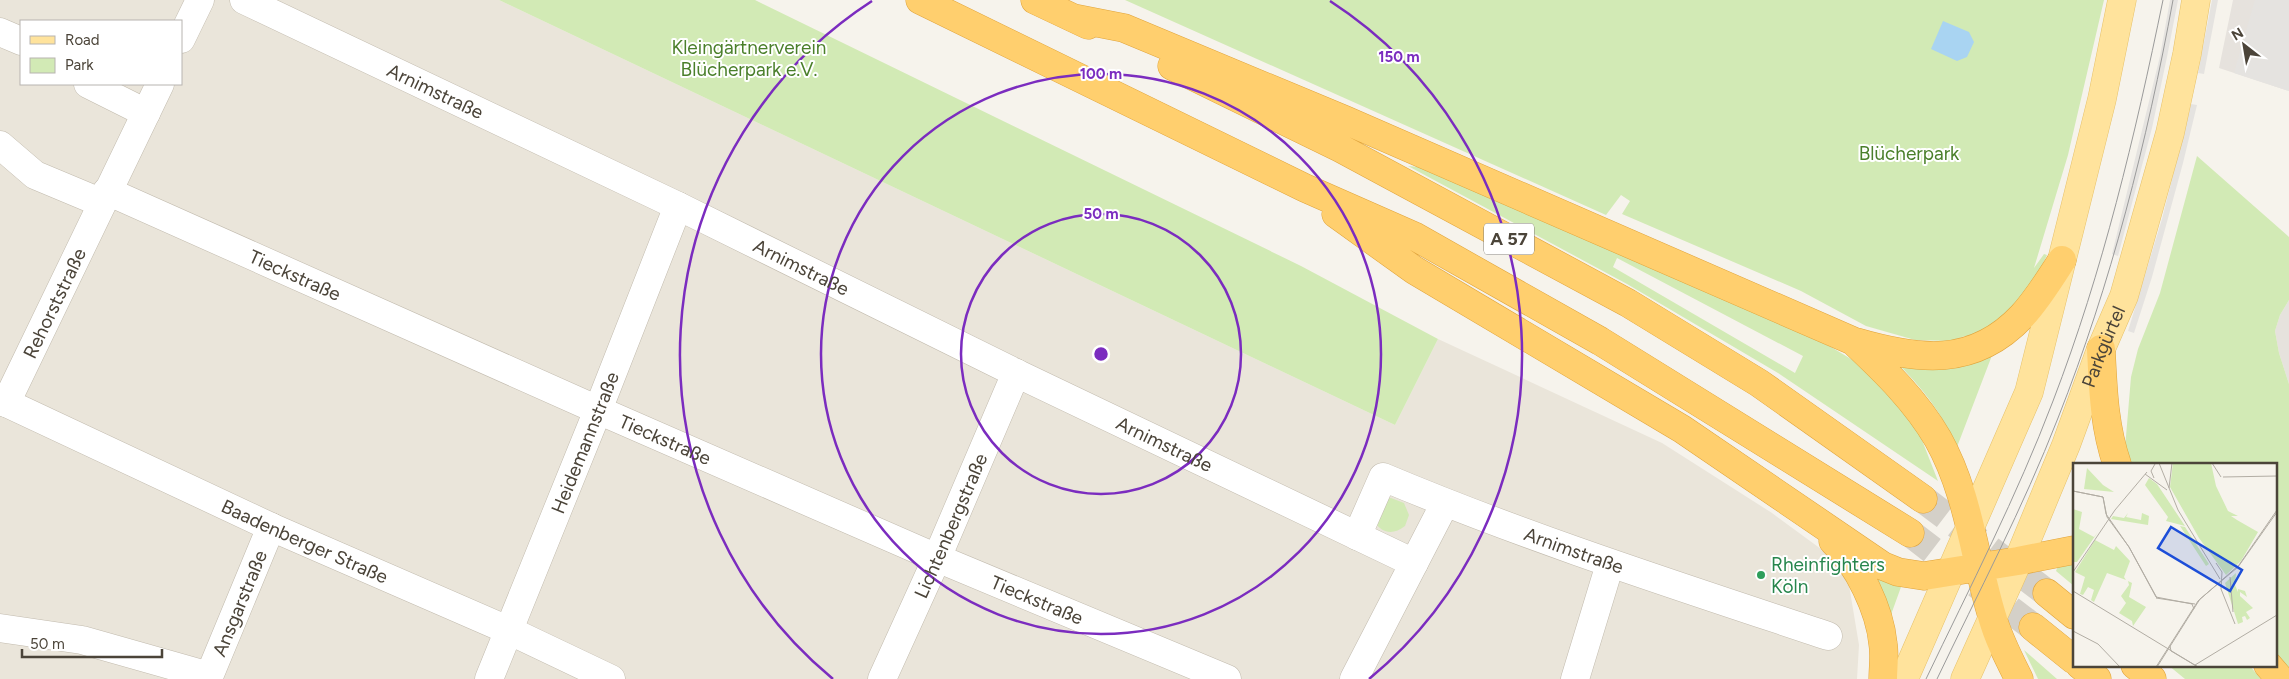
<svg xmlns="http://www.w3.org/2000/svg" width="2289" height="679" font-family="Figtree,sans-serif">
	<rect width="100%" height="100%" fill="#f6f3ec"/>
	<path fill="#eae5da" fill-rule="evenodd" d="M0,0H499L1395,425L1438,339L1662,443L1772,513L1821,549L1842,572L1849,585L1859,645L1857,679H0ZM21,21H181V84H21Z"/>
	<path fill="#e6e2dd" d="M2233,0H2289V91L2219,68Z
		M2289,300V384L2279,353L2275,331L2280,315Z"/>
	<path fill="#d2eab5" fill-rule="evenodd" d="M499,0H755L1301,266L1438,339L1395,425Z
		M1125,0H2104L2068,155L2034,268L2044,254L2047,255L2029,294L1985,336H1965L1950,341L1915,340L1866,326L1801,291L1622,214L1630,201L1621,195L1606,215Z
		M2197,156L2289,237V300L2280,315L2275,331L2279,353L2289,384V673L2275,658V464H2130L2125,448L2131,377L2138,349L2160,293Z
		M1408,166L1419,167L1748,308L1831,347L1861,365L1888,391L1920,435L1938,481L1778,373L1627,284ZM1617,258L1803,356L1795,373L1613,267Z
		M1992,350L1991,358L1957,447C1942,413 1922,387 1895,361Z
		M1391,498L1404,503L1409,515L1405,526C1394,535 1382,534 1375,522L1384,499Z
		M2074,563V586L2056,571L2058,566Z
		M1873,573L1901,587L1888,623Z
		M2024,650L2057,679H2038Z
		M2168,665H2249L2261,679H2185Z"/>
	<path fill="#e5e3e0" d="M2170,0H2178L2167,57L2152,128L2118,256L2112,254L2160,56Z
		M2212,0H2218L2204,74L2198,73Z
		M2255,0H2289V91L2234,73Z
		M2191,104L2197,105L2183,163L2152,277L2134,333L2128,331L2162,219Z"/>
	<path fill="#a9d4f2" d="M1943,21L1969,32L1974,42L1967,57L1957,61L1931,49Z"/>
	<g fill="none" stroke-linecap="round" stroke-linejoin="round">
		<path stroke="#d4d0c8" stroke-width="28" stroke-dasharray="28 14" stroke-linecap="butt" d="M1923,499L2047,593
			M1910,533L2033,627"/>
		<defs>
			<g id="minor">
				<path id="s1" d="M244,0L678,206L1016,373L1414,563"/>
				<path d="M0,32L21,41"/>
				<path d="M181,39L200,0"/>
				<path d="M88,84L146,113"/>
				<path d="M0,145L35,175L102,203"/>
				<path id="s2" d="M107,191L598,410L937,558L1227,679"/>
				<path id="s3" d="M0,400L271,527L510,631L611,679"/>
				<path id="s4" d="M6,403L160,84"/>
				<path id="s5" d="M1357,536L1383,477C1528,538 1678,586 1828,636"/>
				<path d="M0,628L82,640L209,676"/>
				<path id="s6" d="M208,679L271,527"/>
				<path id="s7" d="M489,679L598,410L678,206"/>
				<path id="s8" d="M882,679L937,558L1016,373"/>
				<path d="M1354,679L1445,503"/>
				<path d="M1575,679L1610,564"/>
			</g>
			<g id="major">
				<path d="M1904,679L2029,392L2102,99L2122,0"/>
				<path id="s9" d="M1965,679L2018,561L2066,445L2101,349L2124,296L2170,133L2187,54L2196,0"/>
			</g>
			<path id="highway" d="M920,0L1305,188L1414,236L1600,341L1910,533
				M1035,0L1088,25
				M1073,18L1124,28L1345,120L1853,341C1885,371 1916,401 1938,439C1969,494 1974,557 1992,616C1998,638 2009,659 2019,679
				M1172,66L1340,148L1628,303L1759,383L1923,499
				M1336,214L1414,270L1682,429L1883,566L1898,572L1924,576L2018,561L2074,550
				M1856,342C1918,360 1973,368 2022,316C2037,300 2050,279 2062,260
				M2101,349C2103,389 2104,426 2117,464
				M1833,541C1858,564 1880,610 1883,644C1885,655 1883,668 1883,679
				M2047,593L2074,615
				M2033,627L2074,660
				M2080,665L2097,679
				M2135,665L2152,679
				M2268,665L2280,679"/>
		</defs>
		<use href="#minor" stroke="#c2bbae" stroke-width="29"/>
		<use href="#major" stroke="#e6c16a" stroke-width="29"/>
		<use href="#highway" stroke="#e0a43c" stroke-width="29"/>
		<use href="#minor" stroke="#fff" stroke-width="28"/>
		<use href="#major" stroke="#ffe39c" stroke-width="28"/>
		<use href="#highway" stroke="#ffcf6e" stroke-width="28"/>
		<path stroke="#9a9a9a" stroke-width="1" d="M1926,679C1970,587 2017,496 2053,401C2103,271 2135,136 2163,0
			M1937,679C1978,593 2023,508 2058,418C2111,284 2147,142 2173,0"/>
	</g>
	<g fill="none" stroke="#7b2cbf" stroke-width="2.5">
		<circle cx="1101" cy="354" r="140"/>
		<circle cx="1101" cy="354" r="280"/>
		<path d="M833 679A421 421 0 0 1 872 1M1330 1A421 421 0 0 1 1369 679"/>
	</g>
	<circle fill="#2e9e5b" stroke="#fff" stroke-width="2" cx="1761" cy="575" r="5"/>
	<g text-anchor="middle" stroke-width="4" stroke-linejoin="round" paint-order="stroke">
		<rect fill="#fff" stroke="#817c74" stroke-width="1" x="1484" y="223.5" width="50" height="31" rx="4"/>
		<g font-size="18" font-weight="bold" fill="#4b4439">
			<text x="1509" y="245">A 57</text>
		</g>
		<g font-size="19" fill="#4a7f2a" stroke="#fff">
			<text x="749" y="54">Kleingärtnerverein<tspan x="749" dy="22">Blücherpark e.V.</tspan></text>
			<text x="1909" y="160">Blücherpark</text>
		</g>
		<g font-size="19" fill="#4b4439" stroke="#fff">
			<text dy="7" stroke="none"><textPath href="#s1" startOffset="212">Arnimstraße</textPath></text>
			<text dy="7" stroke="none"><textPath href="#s1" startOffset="618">Arnimstraße</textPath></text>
			<text dy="7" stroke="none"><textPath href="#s2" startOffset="206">Tieckstraße</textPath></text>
			<text dy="7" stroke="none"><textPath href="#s4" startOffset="111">Rehorststraße</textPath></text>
			<text dy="7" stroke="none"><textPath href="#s9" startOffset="360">Parkgürtel</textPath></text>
			<text dy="7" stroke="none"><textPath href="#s2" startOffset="611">Tieckstraße</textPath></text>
			<text dy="7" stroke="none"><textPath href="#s7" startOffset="255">Heidemannstraße</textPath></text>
			<text dy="7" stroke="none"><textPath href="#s1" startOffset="1022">Arnimstraße</textPath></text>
			<text dy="7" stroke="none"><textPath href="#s8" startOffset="168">Lichtenbergstraße</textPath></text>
			<text dy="7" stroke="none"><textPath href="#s3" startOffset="336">Baadenberger Straße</textPath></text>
			<text dy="7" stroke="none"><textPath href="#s5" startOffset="269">Arnimstraße</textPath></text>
			<text dy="7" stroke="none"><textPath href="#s2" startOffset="1016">Tieckstraße</textPath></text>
			<text dy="7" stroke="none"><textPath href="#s6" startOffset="82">Ansgarstraße</textPath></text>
		</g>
		<g font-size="19" fill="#27864d" stroke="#fff" text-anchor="start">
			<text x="1771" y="571">Rheinfighters<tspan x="1771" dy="22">Köln</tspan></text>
		</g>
	</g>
	<g transform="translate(2073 463)">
		<rect width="204" height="204" fill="#f6f3ec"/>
		<path d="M100,0H138L143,23L155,48L165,53H158L164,57L185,69L168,98L153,112L126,75L97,24ZM14,5L30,22L41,29L11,26ZM76,15L84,21L112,63L93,58L95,54L72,22ZM0,46L9,49L6,66L21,74L25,69L4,99H0ZM55,50L53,54L68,57L69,50L76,53L75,62L38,56L40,53L51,55ZM107,63L112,64L136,101L133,103ZM22,77L41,87L43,83L57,98L51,114L53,117L34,110L21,139L18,137L21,127L15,124L10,132L7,131L12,114L2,109ZM163,110L162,122L165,129V126L172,128L174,134L167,129V133L180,145L173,149L177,155L174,157L172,153L169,154L170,159L165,161L152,120ZM55,118L59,120L56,134L73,144L60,163L59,158L46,150L53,140L48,133L56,122Z" fill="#d2eab5"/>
		<path fill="none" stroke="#b2ada4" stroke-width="1" d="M86,0L105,47L147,116M139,0L148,14M72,11L94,27M150,14L204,13M81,15L78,8L82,1M96,25L99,0M0,28L30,34L34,54L56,84L84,135M0,28L30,34L33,51L56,84L83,134L119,141L121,146M143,100L149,109L148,126L162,161M0,109L42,47L74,9M157,114L160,149M0,128L125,204M83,135L122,141M0,168L25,181L47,204M97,183L98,188L125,204M122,202L204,152M83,204L125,138L166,102L204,47M84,204L127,136L165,104L204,49"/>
		<path fill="#1d4ed8" fill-opacity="0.15" stroke="#1d4ed8" stroke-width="2.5" d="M98,64L169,107L157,128L85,85Z"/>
		<rect width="204" height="204" fill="none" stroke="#4b4439" stroke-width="2.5"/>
	</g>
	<circle cx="1101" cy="354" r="8" fill="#7b2cbf" stroke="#fff" stroke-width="2.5"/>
	<g font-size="15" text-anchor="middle" font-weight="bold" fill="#7b2cbf" stroke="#fff" stroke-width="4" stroke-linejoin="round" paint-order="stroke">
		<text x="1399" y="62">150 m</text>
		<text x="1101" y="79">100 m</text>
		<text x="1101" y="219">50 m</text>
	</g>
	<rect x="20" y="20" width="162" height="65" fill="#ffffff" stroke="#b7b4b0"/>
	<rect x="30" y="36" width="25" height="8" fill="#ffe39c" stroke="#b7b4b0"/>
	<text x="65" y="45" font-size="15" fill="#4b4439">Road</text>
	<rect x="30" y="58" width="25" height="15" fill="#d2eab5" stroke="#b7b4b0"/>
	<text x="65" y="70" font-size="15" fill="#4b4439">Park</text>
	<g transform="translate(2244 45) rotate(329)" stroke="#ffffff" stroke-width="4" paint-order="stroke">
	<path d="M0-4L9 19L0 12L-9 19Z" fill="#4b4439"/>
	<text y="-8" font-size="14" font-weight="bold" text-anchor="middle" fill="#4b4439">N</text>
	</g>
	<path d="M22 649v8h140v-8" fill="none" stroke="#4b4439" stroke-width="2.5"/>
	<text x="30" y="649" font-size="15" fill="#4b4439" stroke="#ffffff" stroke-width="4" paint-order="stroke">50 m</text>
</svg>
